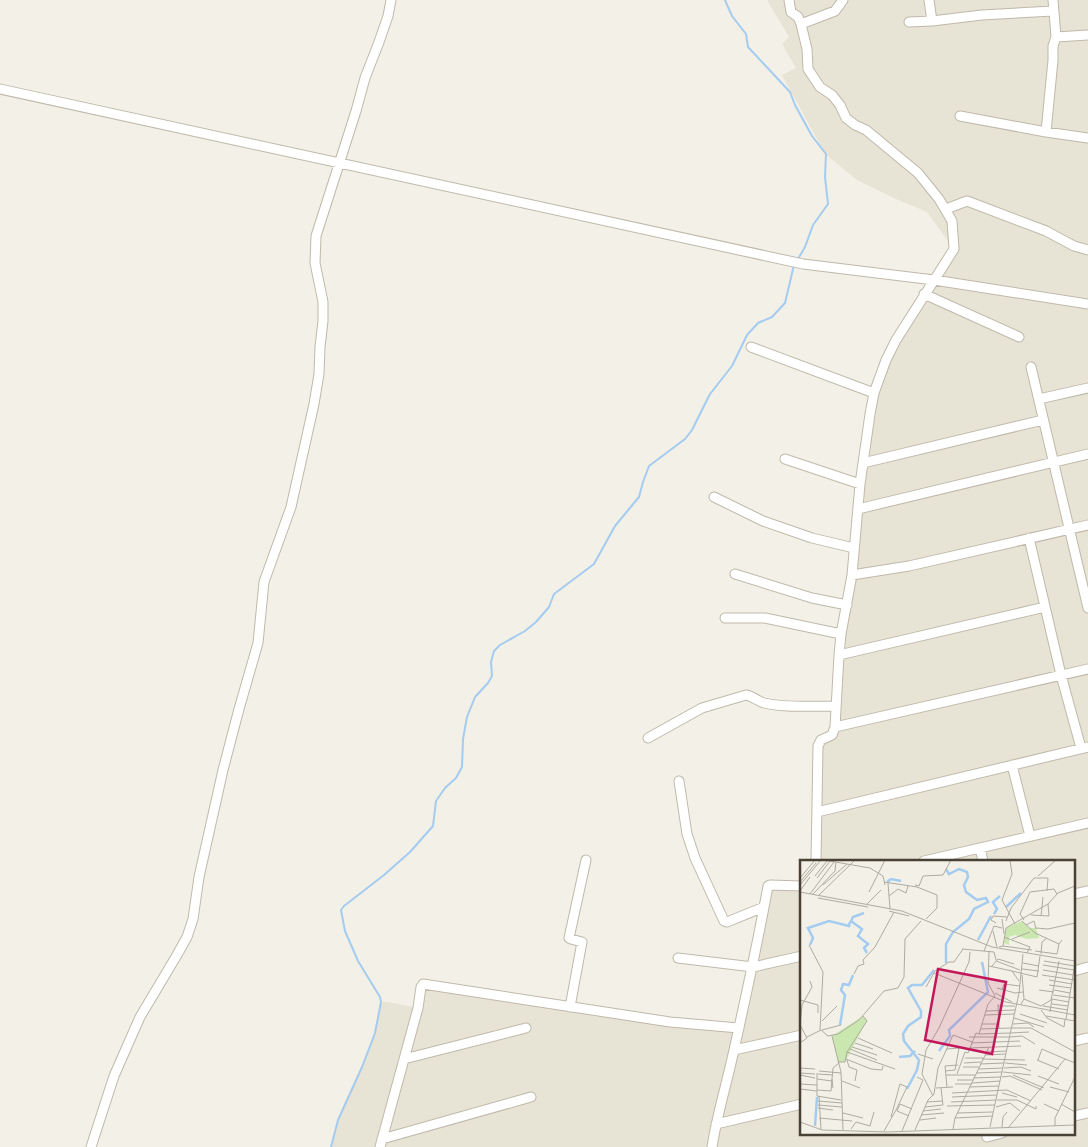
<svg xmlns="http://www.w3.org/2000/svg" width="1088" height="1147" font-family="'Open Sans',sans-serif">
	<rect width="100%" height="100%" fill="#f3f1e7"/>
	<path fill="#e7e3d5" d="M767,0H1088V1147H331L338,1120L362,1067L375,1033L381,1002H388L418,1008L421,987L739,1028L768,886H802V1133H1074V861H816L818,746L832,735L863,463L886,360L954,249L927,212L896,199L857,180L825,154L782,75L796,68L782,44L789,37Z"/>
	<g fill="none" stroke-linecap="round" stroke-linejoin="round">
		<path stroke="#a4cbf0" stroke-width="2" d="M725,0L732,16L746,34L748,47L790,92L795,105L812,136L826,154L825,177L828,204L813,225L805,247L798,259
			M331,1147L338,1120L362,1067L375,1033L381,1002L380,997L358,961L345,931L341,910L344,906L384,875L410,852L433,826L436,801L445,788L456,778L462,767L463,739L467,717L475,697L488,683L492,676L491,662L494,651L500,645L525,631L536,622L549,607L554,594L594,564L615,526L639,497L643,482L649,466L685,439L692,430L710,394L732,366L747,335L758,323L772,317L785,303L794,265"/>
		<defs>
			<path id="minor" d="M789,0L791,12L798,17L801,24L807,49L808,69L820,87L832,95L840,105L846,118L855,125L866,130L918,173L939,199L952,221L954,249L896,340L886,360L874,393L870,414L860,484L852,575L841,634L839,655L835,727L832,735L821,740L818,746L816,861
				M929,0L932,21
				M1053,0L1056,37
				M909,22L932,21L982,15L1053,11
				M801,24L835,11L843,0
				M0,89L803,264L934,280L1088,304
				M960,116L1046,132L1088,138
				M1046,132L1053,60V46L1056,37L1088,35
				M946,209L967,201L1046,231L1074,246L1088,250
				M924,294L1019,337
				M751,347L874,393
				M1031,367L1088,608
				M1039,399L1088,388
				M785,459L860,484
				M863,463L1043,420
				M714,497L763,521L812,538L854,548
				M858,509L1088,454
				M1029,538L1061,675L1081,748
				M735,574L812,598L847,605
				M852,575L909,566L1088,525
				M725,618H765L841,634
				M839,655L1045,607
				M835,727L1088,669
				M648,738L702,708L746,695C753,696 757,701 764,703C787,708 812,706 836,706
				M1012,765L1030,836
				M679,781L687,834L695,858L724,921L727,922L764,907
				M817,812L1088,747
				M980,848L983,861
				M924,861L1088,823
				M1074,894L1088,891
				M678,958L753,967L802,956
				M1074,971L1088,967
				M570,1007L582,942L571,939L569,938L586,860
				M1074,1041L1088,1038
				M734,1050L802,1035
				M404,1059L526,1028
				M1074,1116L1088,1113
				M716,1124L802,1104
				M987,1137L1002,1133
				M382,1139L531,1097
				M91,1147L114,1076L140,1017L177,955L187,937L193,919L199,877L223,770L239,709L258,643L264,582L291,507L314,404L319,374L320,347L323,321V302L315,263L316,236L356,111L365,78L379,42L388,16L391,0
				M380,1147L418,1008L421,987L423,984L670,1022L739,1028
				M712,1147C717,1114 727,1083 734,1050C746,996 758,941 768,886L770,885L802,886"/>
		</defs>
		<use href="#minor" stroke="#bfb9aa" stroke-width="11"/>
		<use href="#minor" stroke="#fff" stroke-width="9"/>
	</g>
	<g transform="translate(800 860)">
		<rect width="275" height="275" fill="#f3f1e7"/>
		<path d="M222,61L229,68H236L239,78L227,79L215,75L209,77V85L204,83L206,68ZM63,156L67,160L45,202H38L32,176Z" fill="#cbe7b0"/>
		<path fill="none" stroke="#a4cbf0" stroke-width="2.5" d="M87,22L91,19L101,21M206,47L221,33M64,53L53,57L51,61L62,69L58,76L68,84L64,88L67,93M194,54L197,49L193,42L200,36M178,80L191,56M10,85L13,78L8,68L29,61L49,66L50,62M146,103V84L153,72L169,59L174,49L188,42L186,38L177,40L166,32L164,25L168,17L167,12L159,9L149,14L146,9M40,165L45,135L41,130L43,124L49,125L53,115M139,191L150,176L149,170L188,132L182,102M99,197L110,196L115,191M107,229L117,210L119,200L104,181L103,174L108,166L121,157V151L108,128L112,125H122L134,110M15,266L17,237"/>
		<path fill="none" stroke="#aeaba0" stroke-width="1" d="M24,0L70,8L83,16L85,25M210,0L212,14L202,40L215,64M15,16L27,1M238,16L256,0M0,18L15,0M17,18L30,1M0,22L16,3M84,22L117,27L137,35V48L126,59M88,23L90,49M0,25L21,0M23,25L47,4M115,25L119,26L123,16L143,15L151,0M0,31L10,17M0,32L102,51L192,87L275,101M69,32L85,0M10,34L34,2M13,34L35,11L36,2M18,36L55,0M89,36L98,29L106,33L108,26M18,38L68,47M67,44L81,30M89,51L109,56M231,55L249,56L248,44M241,56L243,37M202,59L204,74M224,60L220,54L230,32L254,29L257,34M206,61L211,48L234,18H248L247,31M222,61L235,73L259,84L262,80M196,63L191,60L193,56L207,57M226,65L234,61L236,69M236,68L248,69L275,63M193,71L197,87M204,77L230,87L227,93M212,79L230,72M9,85L23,112L20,170M203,86L232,90M199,87L203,86L206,68L248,44L258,33L275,26M162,89L194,92L196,100M184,91L194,66L202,68M235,91L257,94L259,84M241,94L242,82L247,78M196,101L220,110M244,101L275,106M223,103L239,106M243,105L274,110M189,106L212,111L219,121M192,106L198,99L214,104M222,109L239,111M243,110L273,115M212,111L237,117L240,96M134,113L206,142L275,155M54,114L58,106L64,104L63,100L75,87L94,52M222,115L224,139M242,115L275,120M249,120L272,124M249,125L271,128M126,127L135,111L149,102H154L163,89M197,128L215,133L223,132M202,130L204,124L220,126M239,130L254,132M254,130L270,133M195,133L212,142M253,135L275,138M0,140L18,145V153M198,144L199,168M221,144L224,139L241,146L251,140L259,101M252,144L268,146M198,146H215M243,146L268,150M241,150L247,158L264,167L265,159M186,151L215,150M250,152L252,139L269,142M220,154L247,163M185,155L214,154M246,156L275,161M214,158L244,167M266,159L275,103M22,161L37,146M182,164H199M213,164L228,163L234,167M0,165L2,145L12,127L10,121M0,165L7,178L0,183M212,168H231L275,192M180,169L211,168M22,170L41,165M211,173L229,172M179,174L210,173M32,176L41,212L43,270M7,177L21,170L28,176L38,174L59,160L84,131L98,128L104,117L105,79L121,61M169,177H210M210,177L222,176L235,184M58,178L92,193M55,183L73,189M171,183L220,181M52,187L77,195M169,188L221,186M50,189L77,200M47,192L95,209M186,192L207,191M118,194L133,199M185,195L206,194M165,198H183M46,199L71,209L82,210L83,206M182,199L225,200M47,200L49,207L57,210L55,221M237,200L259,209M238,200L242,189L265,199M38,202H45L47,192L67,161L63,156M164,203L181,202M205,203L227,205M180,204L204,203M163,207H179M0,208L15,209M204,208L221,207L231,211M179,209L203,208M19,211L41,213M145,211L155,210L159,188L147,189M203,212L231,215M0,213L15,214M17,213V236L41,240M176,213L202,212M18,214L33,215M157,214L165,192L168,193L176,173L179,174L188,144L195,136L188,123L189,92M0,215L15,218M146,215H175M213,215L244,228M238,216L259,224M202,217L210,216L242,230M173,218L201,217M17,219L32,221M32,219L33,208L39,203M157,220H173M42,221L60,228M172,223L200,221M0,224L17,225M155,224H171M147,227L145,206L158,205M169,227L199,226M250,227L269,232M136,228L153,227M0,229L17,231M17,230L31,231L32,219L33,228M152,233L207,230L231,241M202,233L217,237M19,236L21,269M133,236L122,214L126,190L139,168L169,102L170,92M152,237L197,235M197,240H217L236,249V246M18,241L42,243M127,242L142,241M151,242L196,240M244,244L259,251M261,244L275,252M18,245L42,247M147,246L195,245M125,247L143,245L141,228M196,247L210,243L220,251M18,248L33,250M123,251L141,249M43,253L63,258M157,253L193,252M121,255L144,253M109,256L97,251L100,244L112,249M19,258L52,261M155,258L193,256M120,260L136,258M0,262L22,270L87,272L275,265M255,266V258L275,217M190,267L219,133L223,94M202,267L203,257L207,252M208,268L265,199L275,203M51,269L56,262L70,266L74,252M153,269L155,258L189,187M115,270L128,240L134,234L138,208L153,175L172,182M84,271L96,250L107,227L100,224L91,257M102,271L123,220L117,217"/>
		<path fill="#c2185b" fill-opacity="0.15" stroke="#c2185b" stroke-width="2.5" d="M138,109L206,122L192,194L125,180Z"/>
		<rect width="275" height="275" fill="none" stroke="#474136" stroke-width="2.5"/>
	</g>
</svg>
